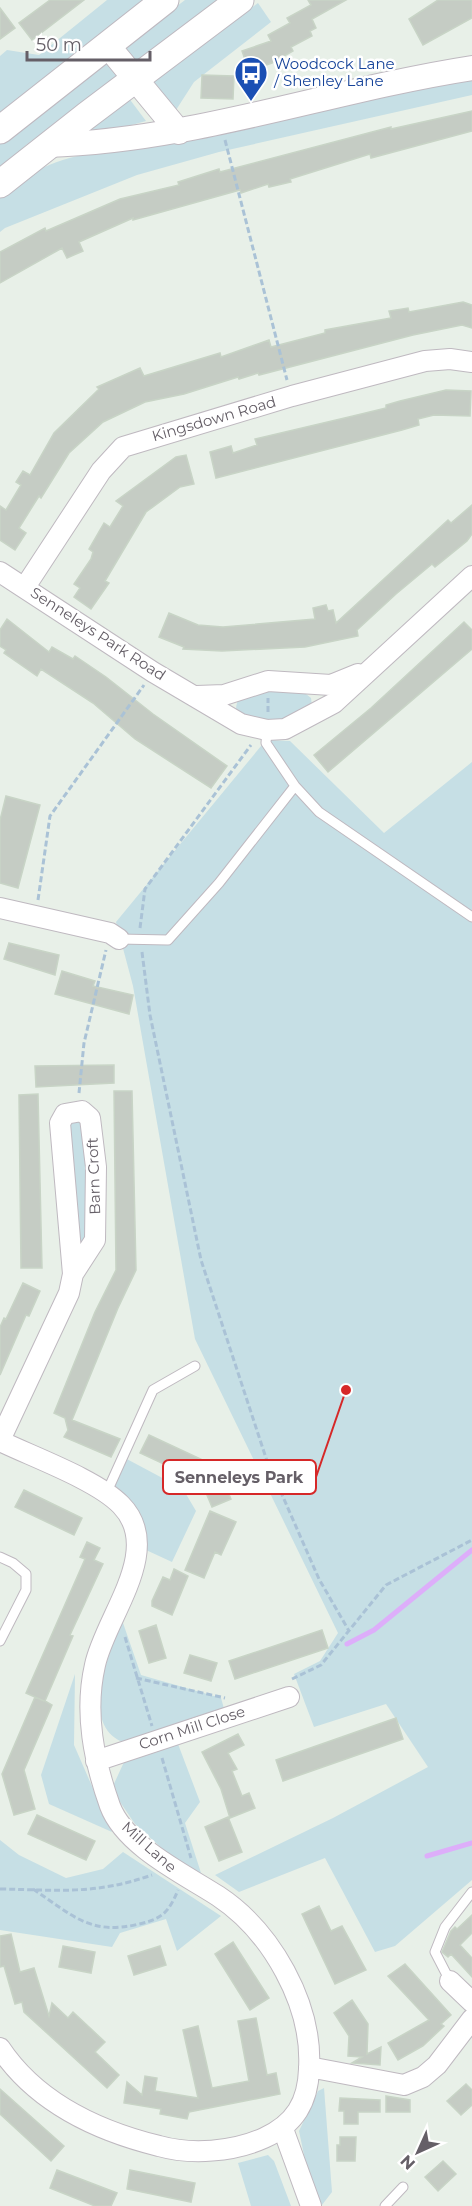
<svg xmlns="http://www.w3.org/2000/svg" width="472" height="2206" font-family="Montserrat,sans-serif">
	<rect width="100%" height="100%" fill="#e8f0e8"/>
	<path fill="#c6dfe5" d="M107,0H143L0,115V56L7,50L39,55Z
		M185,0H223L26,145L0,170V141Z
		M258,3L271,22L194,82L176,110L154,84L158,75Z
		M472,77V95L219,152L137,175L5,228L0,232V195C46,161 64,157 120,149Z
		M128,97L146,121L110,131H86Z
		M253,690H301L311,698L312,706L306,714L260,726L236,711C236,698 242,694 253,690Z
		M266,740L290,741L384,833L472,762V1880L395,1946L375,1952L325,1858L239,1892L215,1875L333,1818L428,1767L386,1704L314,1727L294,1674L320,1661L338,1633L195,1339L133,986L116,922Z
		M82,1112L91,1238L74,1265L67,1116Z
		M123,1457L183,1489L196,1511L172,1562L146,1550L144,1542L109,1487Z
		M122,1620L141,1675L221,1698L225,1712L128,1744C76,1729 109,1654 122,1620Z
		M75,1674L74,1745L112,1832L49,1804L41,1775Z
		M178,1744L200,1802L185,1823L201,1873L187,1871L135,1824L116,1796L113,1786L124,1762Z
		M0,1840L19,1855L66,1878L103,1869L123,1852L221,1916L177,1951L166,1919L120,1933L112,1947L0,1930Z
		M324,2088L332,2192L322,2205L308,2174L299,2131L318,2091Z
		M268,2155L274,2161L291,2206H251L238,2163Z"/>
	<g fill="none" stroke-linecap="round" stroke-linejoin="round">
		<path stroke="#ddaefa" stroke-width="5" d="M347,1644L374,1630L472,1550
			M427,1856L472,1843"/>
	</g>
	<path fill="#c5ccc4" stroke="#c8d4c6" stroke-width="1.5" d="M50,0H84L32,40L19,23Z
		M308,0H346L312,19L316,28L310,31L312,36L291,47L293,51L272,63L249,71L242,51L271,41L268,35L290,23L287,18L311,5Z
		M438,0H472V18L423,45L409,19Z
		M0,8L15,28L0,39Z
		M202,75L234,76L233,99L201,98Z
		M472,111V131L371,158L370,154L290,179L291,182L269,187L268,184L241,193L240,190L133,220V218L79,242L83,251L67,258L62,248L0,283V252L45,228L46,231L120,199L179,185L178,182L219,169L220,172L391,127V129Z
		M463,302L472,305V328L462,325L413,335L259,375L258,373L239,379L238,377L184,394L145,402L103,422L69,453L41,498L39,496L19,528L26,533L15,550L0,540V506L6,510L21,485L16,482L23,471L30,475L54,433L99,389L97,387L140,368L144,376L220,353L221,357L269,340L271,347L325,333V330L391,318L389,311L408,308L409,312Z
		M446,390L471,391L470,416L434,415L418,419L419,425L402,430L216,478L210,452L231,446L233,453L257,445L255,439L353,416L386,408V405L400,401Z
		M186,455L194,484L180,487L146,512L105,581L109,583L91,609L74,597L80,588L74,584L91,559L93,552L89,549L104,523L110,527L123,506L116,501L176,457Z
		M472,505V534L467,541L435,567L432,564L396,594L357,630L358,636L305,647L222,651L183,649L184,647L159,637L169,613L198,625L223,627L315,619L313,608L326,605L328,611L333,610L336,623L448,520L451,523Z
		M7,619L49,652L52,647L73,659L75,656L106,677L153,714L227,766L211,788L135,739L93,703L41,669L37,676L4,653L6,650L0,646V630Z
		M464,622L472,630V649L328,772L314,755L371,708Z
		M6,796L40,805L18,888L0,883V820Z
		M9,943L59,955L55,975L4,959Z
		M62,971L95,981L93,986L133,995L129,1014L55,994Z
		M114,1065V1083L36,1087L35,1066Z
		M114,1091H132L136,1270L118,1308L72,1420L120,1439L111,1457L64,1437L68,1430L65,1418L54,1413L95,1312L116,1270Z
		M38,1094L42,1268H21L19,1095Z
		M23,1283L40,1291L29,1316L26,1315L0,1375V1327L4,1318L6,1319Z
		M149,1435L205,1461L196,1479L140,1453Z
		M220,1473L231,1499L212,1507L201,1481Z
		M24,1490L82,1518L74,1535L15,1507Z
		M210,1511L236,1522L221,1555L215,1552L204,1578L185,1570Z
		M87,1542L100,1548L94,1560L103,1564L70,1635L73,1636L45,1701L52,1705L24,1770L35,1809L14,1815L2,1774L35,1697L44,1701L26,1693L85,1559L80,1557Z
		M174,1569L188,1576L172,1615L152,1606V1601L163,1577L170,1580Z
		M156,1625L166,1658L149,1663L139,1631Z
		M322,1630L328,1648L235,1679L229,1661Z
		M190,1655L217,1663L211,1681L184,1673Z
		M396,1718L403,1739L283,1781L276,1760Z
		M238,1734L244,1745L228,1753L237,1769L232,1771L242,1796L249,1793L255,1808L230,1818L221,1789L202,1752Z
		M37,1815L95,1841L86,1860L28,1834Z
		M228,1817L242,1852L219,1861L205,1827Z
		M319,1906L331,1931L342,1926L366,1970L335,1984L302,1914Z
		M472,1915V1933L460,1945L472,1958V1977L451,1954L448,1957L442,1952L451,1931L455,1927L457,1929Z
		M11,1934L20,1972L34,1968L49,2016L52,2003L68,2018L73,2012L105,2042L95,2052L119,2075L107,2088L24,2012L22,2002L15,2004L4,1966L0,1967V1936Z
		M233,1942L269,1998L250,2010L215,1954Z
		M63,1946L95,1952L91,1973L59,1967Z
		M160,1946L166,1965L134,1975L128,1956Z
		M405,1964L451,2015L441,2024L444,2026L423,2046L398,2060L388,2043L429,2020L388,1976Z
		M352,2000L368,2024L367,2054L381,2047L380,2065L352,2063L362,2057L348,2056L349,2036L334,2013Z
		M256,2018L267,2075L276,2073L280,2094L189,2112L187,2119L160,2114L161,2109L124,2103L127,2082L142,2095L145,2076L157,2078L155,2091L198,2098L183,2030L198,2026L212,2088L249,2081L238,2021Z
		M466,2084L472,2090V2105L461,2115L447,2101Z
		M0,2089L64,2146L51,2161L0,2114Z
		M386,2096L410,2100V2112H386Z
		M340,2098L380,2100V2112H358V2124H344V2111H339Z
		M340,2137H356L355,2161H337V2145H340Z
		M443,2161L456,2174L438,2191L425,2177Z
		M57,2170L117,2193L111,2206H95L50,2188Z
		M130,2170L195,2183L191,2202L127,2189Z"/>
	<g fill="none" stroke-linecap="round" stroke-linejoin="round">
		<defs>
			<path id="service" d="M295,786L319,812L472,917
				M119,939L168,940L219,883L295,786L266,743L267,730
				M106,1494L153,1390L195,1366
				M0,1557L13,1563L26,1574V1590L0,1641
				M450,1981L435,1952L445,1927L472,1892
				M385,2206L403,2187"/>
			<path id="minor" d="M0,572L153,672L241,724L267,730L285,729L334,703L472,576
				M25,587L101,471L123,447L292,396L425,361L450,359L472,362
				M197,696L224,695L268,681L331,685L358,674
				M0,908L110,933L119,939
				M0,1440L69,1293L73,1274L60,1123L65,1114L82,1111L90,1118L96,1167L95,1240L73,1274
				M0,1441C33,1457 97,1480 121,1505C165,1550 105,1617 95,1665C84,1713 94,1761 110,1806C125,1846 184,1874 218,1896C271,1931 313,2004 309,2069C308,2102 295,2124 264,2138C233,2152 191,2155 159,2146C98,2131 36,2102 0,2048
				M96,1761L289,1697
				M450,1981L472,2002
				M309,2067L404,2085L423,2077L437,2065L472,2019
				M283,2129L311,2206"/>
			<path id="tertiary" d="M108,46L179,132
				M48,145C193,141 330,90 472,68"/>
			<path id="secondary" d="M0,130L165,0
				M0,184L86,116L240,0"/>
		</defs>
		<use href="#service" stroke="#bfb9c0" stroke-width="11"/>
		<use href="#minor" stroke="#bfb9c0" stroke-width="22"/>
		<use href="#tertiary" stroke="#bfb9c0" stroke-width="26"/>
		<use href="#secondary" stroke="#beb9c0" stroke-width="29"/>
		<path stroke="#aac2d6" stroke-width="3" stroke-dasharray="6 3" stroke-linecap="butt" d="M225,140L287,380
			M268,712V698
			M38,900L50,816L144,685
			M140,928L145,889L251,745
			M142,952L150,1015L201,1260L266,1458L319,1579L349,1631
			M79,1093L84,1043L106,950
			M125,1637L152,1726
			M136,1678L225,1698
			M292,1679L321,1665L386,1585L472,1540
			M162,1758L191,1858
			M0,1889C58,1890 95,1895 152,1875
			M33,1889C72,1915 90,1936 139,1924C162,1919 169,1912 178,1890"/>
		<use href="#service" stroke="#fff" stroke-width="9"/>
		<use href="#minor" stroke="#fff" stroke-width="20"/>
		<use href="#tertiary" stroke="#fff" stroke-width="24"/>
		<use href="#secondary" stroke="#fff" stroke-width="27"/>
	</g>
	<defs>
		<symbol id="bus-pin" viewBox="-11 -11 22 30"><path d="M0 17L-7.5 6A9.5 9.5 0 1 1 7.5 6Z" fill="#1a4fb4" stroke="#fff"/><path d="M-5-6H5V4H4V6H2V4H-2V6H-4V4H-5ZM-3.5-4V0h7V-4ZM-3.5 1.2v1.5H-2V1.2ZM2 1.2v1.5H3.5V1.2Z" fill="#fff"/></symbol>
	</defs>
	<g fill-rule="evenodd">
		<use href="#bus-pin" x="232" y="54" width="38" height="52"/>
	</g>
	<g text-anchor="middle" stroke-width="5" stroke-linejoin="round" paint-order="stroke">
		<g font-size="15" fill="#164399" stroke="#fff" text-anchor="start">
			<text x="274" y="69">Woodcock Lane<tspan x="274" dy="17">/ Shenley Lane</tspan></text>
		</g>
		<g font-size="15" fill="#655f67" stroke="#fff">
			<text transform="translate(214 419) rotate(-16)" y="5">Kingsdown Road</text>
			<text transform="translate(98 634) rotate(33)" y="5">Senneleys Park Road</text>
			<text transform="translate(94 1176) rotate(-92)" y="5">Barn Croft</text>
			<text transform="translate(192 1728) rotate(-18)" y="5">Corn Mill Close</text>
			<text transform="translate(149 1847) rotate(42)" y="5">Mill Lane</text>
		</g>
	</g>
	<path fill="none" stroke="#d62828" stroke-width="2" d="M346 1390L316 1477"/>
	<circle fill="#d62828" stroke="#fff" stroke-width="2" cx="346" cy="1390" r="6"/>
	<rect fill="#fff" stroke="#d62828" stroke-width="2" x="163" y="1460" width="153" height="34" rx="6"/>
	<g font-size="16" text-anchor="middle" font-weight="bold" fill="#655f67">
		<text x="239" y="1483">Senneleys Park</text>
	</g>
	<g transform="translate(418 2152) rotate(225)" stroke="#ffffff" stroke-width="4.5" paint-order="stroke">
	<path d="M0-4.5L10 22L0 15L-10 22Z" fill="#655f67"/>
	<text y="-9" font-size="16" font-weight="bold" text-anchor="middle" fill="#655f67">N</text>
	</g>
	<path d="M27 51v9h123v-9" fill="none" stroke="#655f67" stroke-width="3"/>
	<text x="36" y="51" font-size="18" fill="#655f67" stroke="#ffffff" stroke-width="4.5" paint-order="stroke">50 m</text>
</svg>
